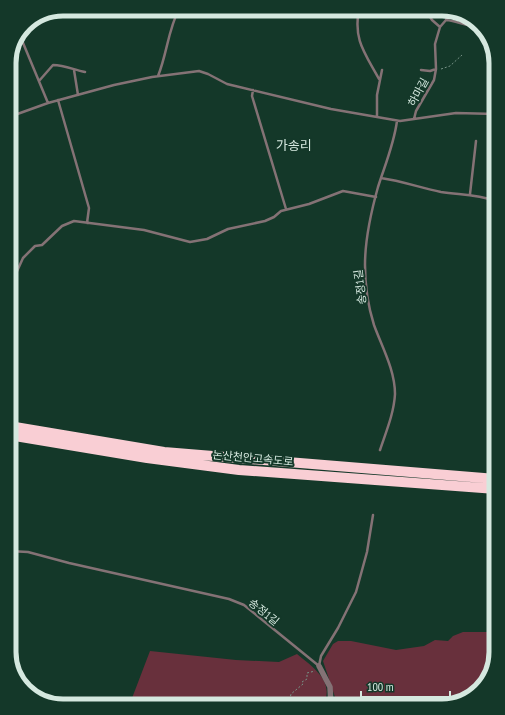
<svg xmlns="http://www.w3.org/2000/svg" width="505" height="715" font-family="'PT Sans Narrow','Noto Sans KR',sans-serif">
	<rect width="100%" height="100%" fill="#143829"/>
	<path fill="#68303c" d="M463,632H496V652L489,679L469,699L442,706H338L323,661L333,644L338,641H351L396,650L424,646L435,640L448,641L453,636Z
		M150,651L236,660L279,662L297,654C313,667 337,683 322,706H129Z"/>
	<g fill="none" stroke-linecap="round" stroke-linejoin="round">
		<path stroke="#779387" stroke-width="1" stroke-dasharray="2 2" stroke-linecap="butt" d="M441,69L450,66L462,55
			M285,706L289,703L291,694L303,684L302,682L307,679V673L315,671"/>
		<path stroke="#847275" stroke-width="2.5" d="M359,9C353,40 365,53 379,79
			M446,20L449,10
			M440,27L446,20C458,21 467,27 480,27
			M21,38L48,103
			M74,70L78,95
			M421,70L430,71L436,69
			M158,76C167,54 168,30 179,9
			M39,81L53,65C65,65 74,70 85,72
			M253,90L252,96L286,209
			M58,100L89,208L87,223
			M490,114L496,62
			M9,117L48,103L114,85L152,77L199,71L208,74L227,84L331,109L400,121L456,113L496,114
			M377,117V95L382,70
			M414,119L416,111L434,80L436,69L435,44L440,27L432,20L425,9
			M381,178C402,181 421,188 441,192C461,195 475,194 496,201
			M470,194L476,141
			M9,289L23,258L35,246L42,245L62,226L74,221L144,230L190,242L207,239L228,229L265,221L274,217L281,211L309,204L343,191L376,197
			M380,450C386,432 394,413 395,394C395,370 382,347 374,325C368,306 365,285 365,265C365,240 371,212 378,187C385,165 394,144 397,121
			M9,551L28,552L69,563L229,599L244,605L319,666L321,656L338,628L356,592L367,552L373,515"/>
		<path stroke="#847275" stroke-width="5.5" d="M319,666L330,687L331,706"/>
		<path stroke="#f9ced4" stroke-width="10" d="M9,426L164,452L496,479
			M9,435L147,458L239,470L496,489"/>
	</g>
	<g text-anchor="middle" stroke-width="4" stroke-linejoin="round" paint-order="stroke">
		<g font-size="11" fill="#d5e8df" stroke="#143829">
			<text transform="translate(418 92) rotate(-62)" y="4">하마길</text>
			<text transform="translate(360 287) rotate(-97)" y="4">송정1길</text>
			<text transform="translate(253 458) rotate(5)" y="4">논산천안고속도로</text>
			<text transform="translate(264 612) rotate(39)" y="4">송정1길</text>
		</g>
		<g font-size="13" fill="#d5e8df" stroke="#143829">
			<text x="294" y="150">가송리</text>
		</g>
	</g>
	<path d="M0 0H505V715H0ZM63 16H442A47 47 0 0 1 489 63V652A47 47 0 0 1 442 699H63A47 47 0 0 1 16 652V63A47 47 0 0 1 63 16Z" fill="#143829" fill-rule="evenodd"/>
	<path fill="none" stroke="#d5e8df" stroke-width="5" d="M63 16H442A47 47 0 0 1 489 63V652A47 47 0 0 1 442 699H63A47 47 0 0 1 16 652V63A47 47 0 0 1 63 16Z"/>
	<path d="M361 691v6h89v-6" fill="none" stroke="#d5e8df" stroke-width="2"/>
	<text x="367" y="691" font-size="12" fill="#d5e8df" stroke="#143829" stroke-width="3" paint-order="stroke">100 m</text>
</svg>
